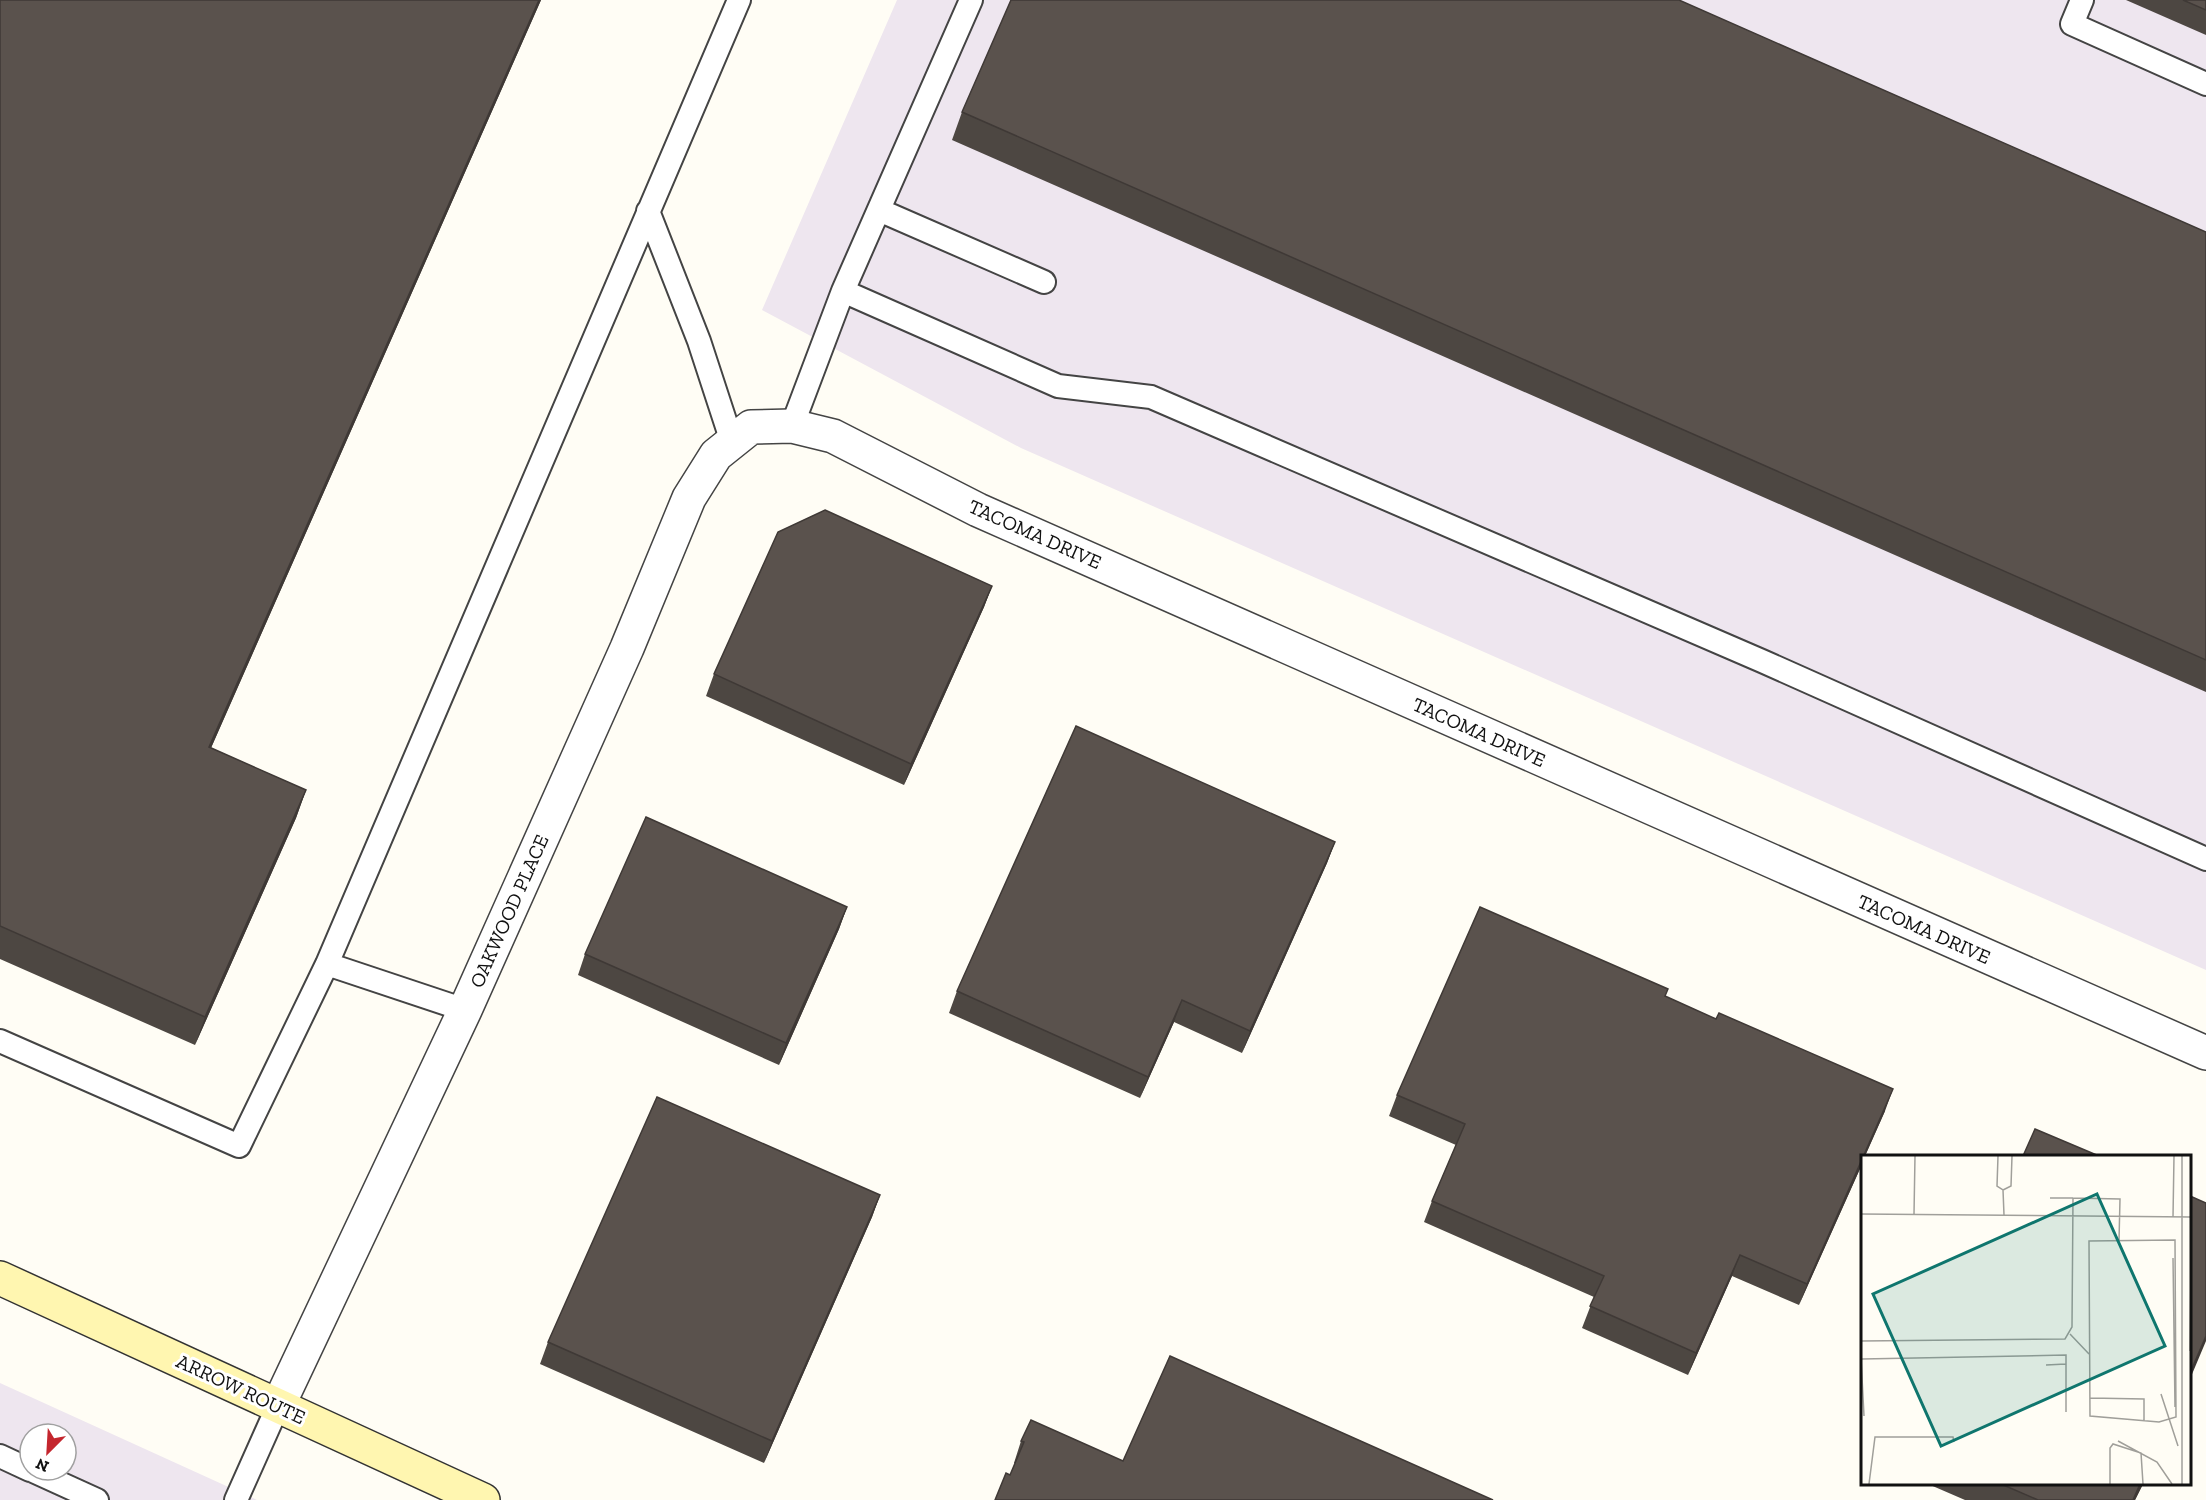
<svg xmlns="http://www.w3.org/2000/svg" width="2206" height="1500" font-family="'Zilla Slab',serif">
	<rect width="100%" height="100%" fill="#fffdf5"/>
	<path fill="#eee6ef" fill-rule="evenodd" d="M897,0H2206V970L1021,448L762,310Z
		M0,1383L257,1500H0ZM30,1434H66V1470H30Z"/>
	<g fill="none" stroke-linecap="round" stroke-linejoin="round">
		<defs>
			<path id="service" d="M971,0L843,291L1058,386L1151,397L1762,661L2206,859
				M2082,0L2072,24L2206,84
				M879,210L1044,282
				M648,211L699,341L732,442
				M792,426L843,291
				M327,964L465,1010
				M0,1041L239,1146L327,964L739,0
				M0,1456L30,1470
				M31,1470L97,1500
				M236,1500L278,1406"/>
			<path id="minor" d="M278,1406L465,1010L627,648L689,498L716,455L751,427L792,426L833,436L978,510L2206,1053"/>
			<path id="secondary" d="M0,1278L483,1500"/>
		</defs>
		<use href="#service" stroke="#444" stroke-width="26"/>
		<use href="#minor" stroke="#444" stroke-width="36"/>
		<use href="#secondary" stroke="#333" stroke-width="36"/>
		<use href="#service" stroke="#fff" stroke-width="22"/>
		<use href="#minor" stroke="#fff" stroke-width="33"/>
		<use href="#secondary" stroke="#fff6b0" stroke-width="33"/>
	</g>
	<path fill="#4d4742" d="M0,0H541L211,748L306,790L296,818L195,1045L0,959Z
		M2126,0H2206V35Z
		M962,112L2206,232V692L952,140Z
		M992,586L984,607L904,785L706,696L714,674Z
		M1335,842L1327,863L1242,1053L1174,1022L1140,1098L949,1013L957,991Z
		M847,907L839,929L779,1065L578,975L585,954Z
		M1665,997L1885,1111L1865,1156H1863V1162L1799,1305L1732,1276L1688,1375L1582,1328L1594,1297L1424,1222L1432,1201L1456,1145L1389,1116L1397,1095Z
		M880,1195L872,1217L764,1463L540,1364L548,1342Z
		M1021,1441L1123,1461L1010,1475L1015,1463H1014Z
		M1928,1484H2143L2135,1500H1965Z"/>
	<path fill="#3f3936" d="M539,0H541L199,775L209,747Z
		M992,586L984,607L904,785L911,764Z
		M306,790L296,818L195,1045L205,1017Z
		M1335,842L1327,863L1242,1053L1250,1031Z
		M847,907L839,929L779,1065L786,1043Z
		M1182,1000L1174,1022L1140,1098L1148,1077Z
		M1893,1089L1885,1111L1865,1156H1863Z
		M1863,1158V1162L1799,1305L1807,1284Z
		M880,1195L872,1217L764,1463L772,1441Z
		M1740,1255L1732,1276L1688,1375L1696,1353Z
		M2206,1336V1341L2190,1379V1373Z
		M2140,1484H2143L2135,1500H2133Z"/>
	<path fill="#5a524d" stroke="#3f3936" stroke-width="1.5" d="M0,0H539L209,747L306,790L205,1017L0,926Z
		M1011,0H1679L2206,232V660L962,112Z
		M2183,0H2206V10Z
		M825,510L992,586L911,764L714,674L778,532Z
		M1076,726L1335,842L1250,1031L1182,1000L1148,1077L957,991Z
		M646,817L847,907L786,1043L585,954Z
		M1480,907L1668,989L1665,996L1716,1019L1719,1013L1893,1089L1807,1284L1740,1255L1696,1353L1590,1306L1604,1276L1432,1201L1465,1124L1397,1095Z
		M657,1097L880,1195L772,1441L548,1342Z
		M2035,1129L2099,1156H2023Z
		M2190,1196L2206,1203V1336L2190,1373Z
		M1170,1356L1493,1500H995L1006,1473L1010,1475L1024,1442L1021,1441L1031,1420L1123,1461Z
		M2001,1484H2140L2133,1500H2038Z"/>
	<g text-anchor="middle" stroke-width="6" stroke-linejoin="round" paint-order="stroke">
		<g font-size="20" fill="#111" stroke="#fff">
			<text transform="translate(1035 534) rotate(24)" y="7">TACOMA DRIVE</text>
			<text transform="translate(1479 732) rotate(24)" y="7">TACOMA DRIVE</text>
			<text transform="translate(509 911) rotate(-66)" y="7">OAKWOOD PLACE</text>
			<text transform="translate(1924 929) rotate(24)" y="7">TACOMA DRIVE</text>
			<text transform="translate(241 1389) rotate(25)" y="7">ARROW ROUTE</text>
		</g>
	</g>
	<g transform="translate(1861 1155)">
		<rect width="330" height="330" fill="#fffdf5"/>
		<path fill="none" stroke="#a09f9a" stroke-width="1.5" d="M137,1L136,31L142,35L143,60M321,1V329M142,35L150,31L151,1M189,43H212M0,59L330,62M53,59L54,1M312,62L313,1M314,85L315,262L298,267L229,261L228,86ZM312,103L314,252M209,179L228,199M0,186L204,184L211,172L212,43L259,44L258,86M329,196L330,117M0,203L3,261M1,204L205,200V257M185,210L205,209M300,239L317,291M229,243L283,244V266M257,286L296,307L311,329M8,329L14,282H92L93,287M249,329V293L252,289L280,298L282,329"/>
		<path fill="#0f766e" fill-opacity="0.15" stroke="#0f766e" stroke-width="3" d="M236,39L304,191L80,291L12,139Z"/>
		<rect width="330" height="330" fill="none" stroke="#111" stroke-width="3"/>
	</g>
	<g transform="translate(48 1452) rotate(204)"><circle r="28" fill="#ffffff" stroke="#a0a0a0" stroke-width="1.5"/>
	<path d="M0-4.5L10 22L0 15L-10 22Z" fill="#c4262e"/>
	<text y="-9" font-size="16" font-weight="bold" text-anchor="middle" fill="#111111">N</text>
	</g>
</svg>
